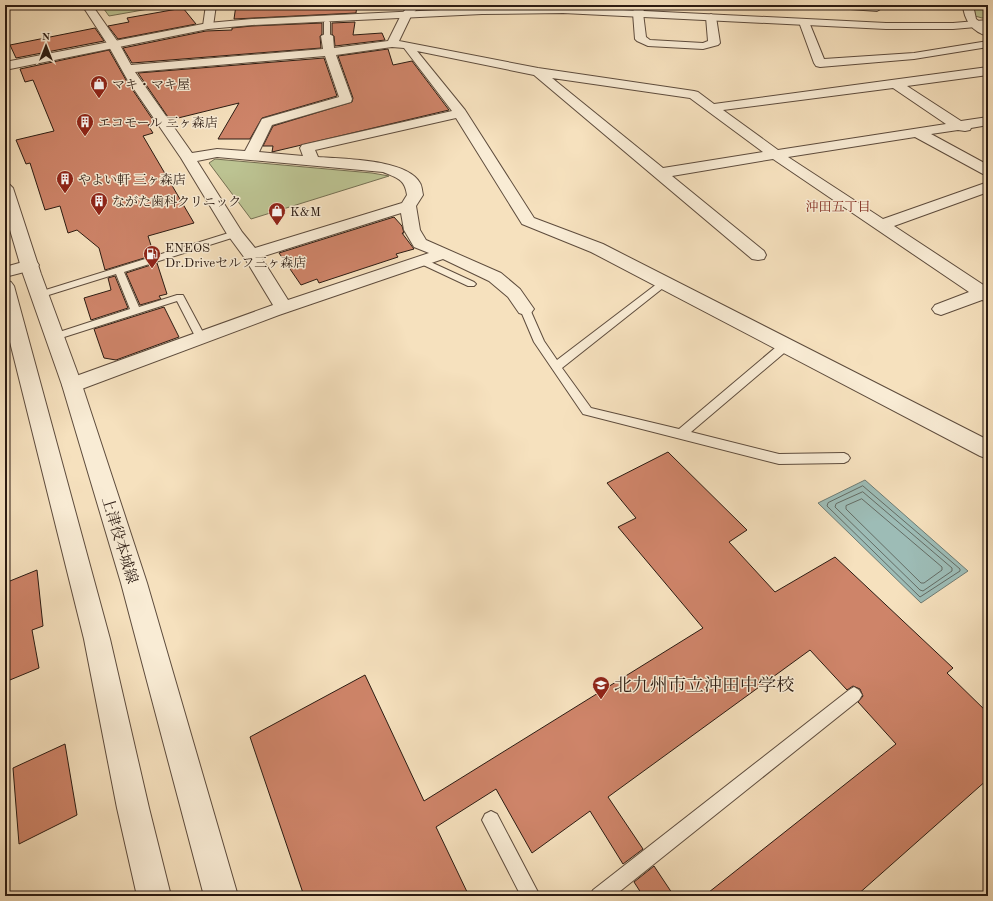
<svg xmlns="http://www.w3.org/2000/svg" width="993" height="901" font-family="'Old Standard TT','Noto Serif JP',serif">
	<rect width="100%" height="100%" fill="#f6e1be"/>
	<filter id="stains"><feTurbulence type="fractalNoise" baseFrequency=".005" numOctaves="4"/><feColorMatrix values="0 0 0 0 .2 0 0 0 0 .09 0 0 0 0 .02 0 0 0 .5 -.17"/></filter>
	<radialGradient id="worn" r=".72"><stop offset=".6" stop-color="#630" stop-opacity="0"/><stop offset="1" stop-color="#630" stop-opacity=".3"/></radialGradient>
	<path fill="#bcc392" stroke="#746f52" d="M101,5H171L109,16Z
		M974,5H988V17L982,18L975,16Z
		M215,159L372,173L389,176L251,219L209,163Z"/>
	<path fill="#9dbcb6" stroke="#6f7c74" d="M865,480L968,571L921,603L818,503Z"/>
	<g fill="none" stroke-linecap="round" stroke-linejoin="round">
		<path stroke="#646c64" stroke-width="1" d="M863,486L960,569V571L920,597L827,506L828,503Z
			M863,492L952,568V571L923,591L920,590L835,507L836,504Z
			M862,499L942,567V570L924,583H921L846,509V506Z"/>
	</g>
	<path fill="#ce8469" stroke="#2b1b12" d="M236,5H357L356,13L234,19Z
		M183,8L196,24L118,39L108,26L129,22L127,18Z
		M355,22L353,35L382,33L385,40L335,46L334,36L332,34V23Z
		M322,23V34L320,36L321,48L132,63L123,48L206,31L232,30V28L252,26Z
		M95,28L104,41L16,58L10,45Z
		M388,49L393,65L412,61L449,110L272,152L273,146H263L273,126L352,102L353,98L338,56Z
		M109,50L126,80L155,123L148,125L153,133L143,136L194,223L148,236L154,255L105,270L99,248L77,230L68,233L60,206L45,210L30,163L26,164L16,140L54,131L33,80L25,82L20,69Z
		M324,58L337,96L262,118L250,139H218L239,103L170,120L138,73Z
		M394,217L402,226L404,233H402L414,249L396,254L398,257L319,283L317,279L301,285L279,253Z
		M157,263L167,294L159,296L161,299L140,305L126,273Z
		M115,276L128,308L91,320L84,298L111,290L108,278Z
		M164,307L179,337L116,360L104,358L94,329Z
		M668,452L747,530L729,542L775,592L835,557L953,668L947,673L988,713V779L856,896H704L896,744L858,702L863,696L860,689L853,686L847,690L810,650L608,797L643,849L623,864L590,811L532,853L496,789L436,827L469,896H304L250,737L365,675L424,801L703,628L618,527L636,518L607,483Z
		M37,570L43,626L32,630L39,668L5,682V583Z
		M65,744L77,815L19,844L13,768Z
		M654,866L674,896H643L634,882Z"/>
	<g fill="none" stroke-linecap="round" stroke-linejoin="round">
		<defs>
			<path id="service" d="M327,20L330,22V36L327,38L324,36V22Z
				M235,231L239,234L238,236L124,272L139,307L177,295H183L206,338L205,340H197L177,301L58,339H50L49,337L50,335L130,309L116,274L39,298L36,297L34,295L36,293Z
				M422,258L474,282L476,284L474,286H468L419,263L417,261L419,259Z
				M665,279L668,280L670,282L668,284L562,368L591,408L679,429L782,342H790L791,345L790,348L691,432L779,454L844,453L848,455L850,458L848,461L844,463L779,464L583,414L534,342L520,309L521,307H529L544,341L557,360L662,280Z
				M854,687L859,690L862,695L859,700L614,896H590L593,890L849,690Z
				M491,811L497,814L540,896H521L482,820L485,814Z"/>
			<path id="minor" d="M82,5H92L120,45L131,65L323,49L321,36L327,33L333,36L334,48L388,41L401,15L409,5H420L411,16L399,41L538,68L694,91L698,92L714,104L988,67V75L907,86L961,121L988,117V125L971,128L970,130L965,131L958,130L931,134L988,165V175L983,174L915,137L788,157L883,219L988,182V192L894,226L985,286L988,285V302L982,300L941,315L935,313L932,309L935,305L969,292L773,159L672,176L764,251L766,255L764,259L758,260L752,259L534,75L417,51L465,110L534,218L603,244L988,440V459L980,456L591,252L522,224L456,118L315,150L318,157C343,159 407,159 420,183C422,186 422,191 423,195L416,206L420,230L426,240L501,273L520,289L534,309L531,313L525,315L519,313L508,297L489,281L443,259L279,315L79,390L72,392L65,390L62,385L65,380L273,305L244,257L227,234L181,158L127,79L108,45ZM392,47L404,48L452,111L302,145L300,148L303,156L259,152L272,125L351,102L352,99L336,55ZM325,56L339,97L262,119L245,151L217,149L192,153L135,72ZM552,78L690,98L763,152L663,168ZM893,88L946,124L778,150L723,110ZM217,157L383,172C397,178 405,179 407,195L402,203L255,248L242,232L197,161ZM401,213L404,230L414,247L429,253L288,300L261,257Z
				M206,5H216L213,26L208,29L203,26Z
				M635,5H645L643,13L646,37L650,40L703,43L708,41L706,17L711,14L716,17L720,43L718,45L703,49L648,46L637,41L635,39L633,13Z
				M832,5H877L882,8L877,11L837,8Z
				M963,5H973L976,19L988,28V36C972,32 964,20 963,5Z
				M804,19L809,22L824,59L914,53L988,41V47L914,59L820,67L816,66L814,63L799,22Z
				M30,260L36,261L39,265L36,269L5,277V267Z"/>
			<path id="tertiary" d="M563,7L886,23H953L988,20V26L953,29H886L563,13L482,14L252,25L208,29L5,70V62L208,23L252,19L482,8Z
				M5,183L10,185L13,188L41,274L82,385L147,583L238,896H204L121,583L62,385L23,274L5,213Z
				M5,280L11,282L14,286L110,639L149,808L171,896H137L117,808L84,639L5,322Z"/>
		</defs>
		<use href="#service" stroke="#5e4c3d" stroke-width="2"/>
		<use href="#minor" stroke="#5e4c3d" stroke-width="2"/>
		<use href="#tertiary" stroke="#5e4c3d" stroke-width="2"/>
		<use href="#service" fill="#f9ecd5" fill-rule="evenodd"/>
		<use href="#minor" fill="#f9ecd5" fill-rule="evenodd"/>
		<use href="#tertiary" fill="#f9ecd5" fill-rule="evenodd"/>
	</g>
	<defs>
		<symbol id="shop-pin" viewBox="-11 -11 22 30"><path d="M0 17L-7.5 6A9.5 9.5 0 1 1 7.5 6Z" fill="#8f2418" stroke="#f9ecd5"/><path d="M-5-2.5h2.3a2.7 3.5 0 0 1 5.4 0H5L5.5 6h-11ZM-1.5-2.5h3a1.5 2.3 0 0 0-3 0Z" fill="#fff"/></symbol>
		<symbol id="building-pin" viewBox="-11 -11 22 30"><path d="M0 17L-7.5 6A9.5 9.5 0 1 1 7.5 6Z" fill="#8f2418" stroke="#f9ecd5"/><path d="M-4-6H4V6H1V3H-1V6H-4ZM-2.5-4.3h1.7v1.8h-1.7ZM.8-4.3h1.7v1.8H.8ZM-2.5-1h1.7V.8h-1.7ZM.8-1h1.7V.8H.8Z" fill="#fff"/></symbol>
		<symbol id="fuel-pin" viewBox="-11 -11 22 30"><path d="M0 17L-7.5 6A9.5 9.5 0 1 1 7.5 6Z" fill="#8f2418" stroke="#f9ecd5"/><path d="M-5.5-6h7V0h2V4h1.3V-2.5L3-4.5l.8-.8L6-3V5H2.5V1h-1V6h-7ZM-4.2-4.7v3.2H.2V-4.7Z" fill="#fff"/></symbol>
		<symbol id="school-pin" viewBox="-11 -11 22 30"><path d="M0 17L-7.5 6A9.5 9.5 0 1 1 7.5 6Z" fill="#8f2418" stroke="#f9ecd5"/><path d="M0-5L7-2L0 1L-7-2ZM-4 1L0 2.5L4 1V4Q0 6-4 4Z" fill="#fff"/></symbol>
	</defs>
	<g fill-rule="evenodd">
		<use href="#shop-pin" x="89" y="74" width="20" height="27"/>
		<use href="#building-pin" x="75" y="112" width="20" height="27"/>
		<use href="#building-pin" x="55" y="169" width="20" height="27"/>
		<use href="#building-pin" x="89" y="191" width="20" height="27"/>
		<use href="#shop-pin" x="267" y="201" width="20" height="27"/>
		<use href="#fuel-pin" x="142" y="244" width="20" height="27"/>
		<use href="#school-pin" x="591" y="675" width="20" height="27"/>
	</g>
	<g text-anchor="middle" stroke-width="3" stroke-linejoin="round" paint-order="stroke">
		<g font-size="13" fill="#2b1b12" stroke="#f9ecd5" text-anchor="start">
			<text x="112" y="89">マキ・マキ屋</text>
			<text x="98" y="127">エコモール 三ヶ森店</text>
			<text x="78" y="184">やよい軒 三ヶ森店</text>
			<text x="112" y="206">ながた歯科クリニック</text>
			<text x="290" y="216">K&amp;M</text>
			<text x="165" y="252">ENEOS<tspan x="165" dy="15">Dr.Driveセルフ三ヶ森店</tspan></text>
		</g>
		<g font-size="13" fill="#7a1f14" stroke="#f9ecd5">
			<text x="838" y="211">沖田五丁目</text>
		</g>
		<g font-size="15" fill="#2b1b12" stroke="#f9ecd5">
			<text transform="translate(120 540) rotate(73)" y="5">上津役本城線</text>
		</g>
		<g font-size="18" fill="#2b1b12" stroke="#f9ecd5" text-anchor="start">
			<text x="614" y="691">北九州市立沖田中学校</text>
		</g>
	</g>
	<rect width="993" height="901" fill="none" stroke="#f6e1be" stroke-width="20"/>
	<rect x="6" y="6" width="981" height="889" fill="none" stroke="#2b1b12" stroke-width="2"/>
	<rect x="10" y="10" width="973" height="881" fill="none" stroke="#2b1b12"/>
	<g transform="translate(46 46)" stroke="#f9ecd5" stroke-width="3" paint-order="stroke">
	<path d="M0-3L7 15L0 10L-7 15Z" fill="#2b1b12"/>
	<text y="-6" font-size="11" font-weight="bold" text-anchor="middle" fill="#2b1b12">N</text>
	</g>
	<rect width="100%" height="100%" filter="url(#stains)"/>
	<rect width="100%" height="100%" fill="url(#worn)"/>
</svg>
